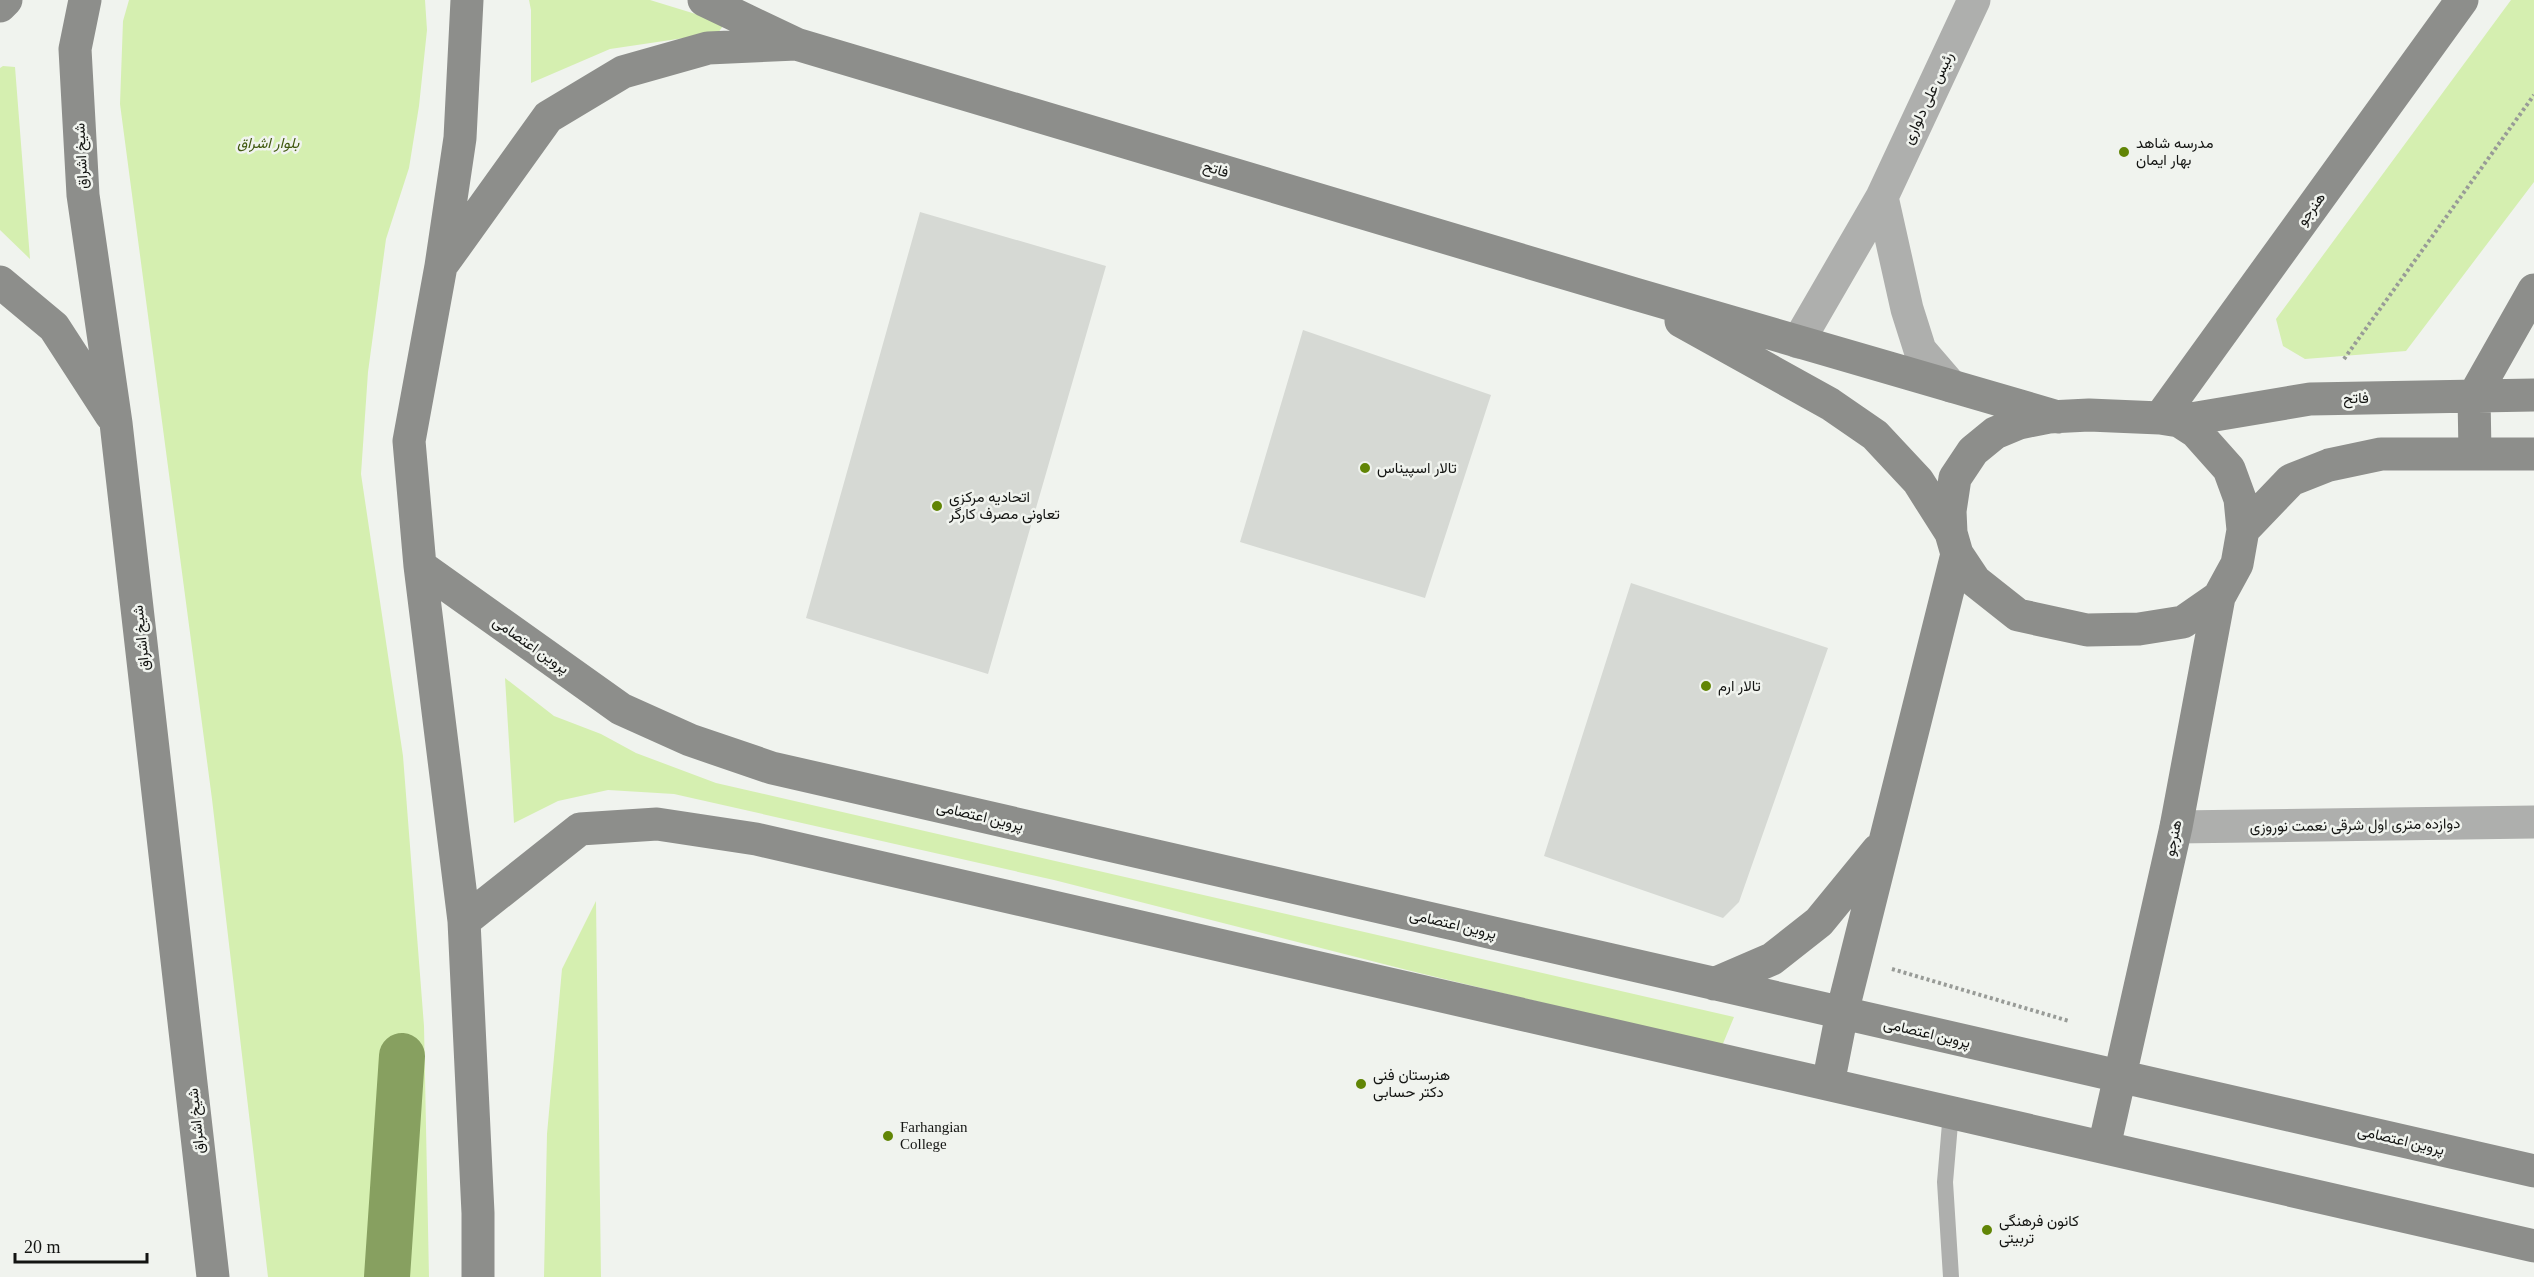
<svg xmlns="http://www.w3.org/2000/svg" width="2534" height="1277" font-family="'Times New Roman',Vazirmatn,serif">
	<rect width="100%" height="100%" fill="#f0f3ee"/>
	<path fill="#d5efb0" d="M129,0H425L427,30L419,106L409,168L386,239L368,372L361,474L403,756L424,1026L429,1277H268L212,799L120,104L123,21Z
		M529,0H650L725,23L718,33L610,49L531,83V10Z
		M2511,0H2534V182L2406,351L2305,359L2283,346L2276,319Z
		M3,66L15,67L30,259L0,230V68Z
		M505,678L554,716L601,734L636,753L716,783L1734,1017L1722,1046L1407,970L1054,880L674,794L608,790L558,801L514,823Z
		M596,901L601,1277H544L547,1134L562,969Z"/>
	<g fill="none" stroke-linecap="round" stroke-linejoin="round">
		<path stroke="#87a060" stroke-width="46" d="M387,1277L402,1056"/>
	</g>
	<path fill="#d6d9d4" d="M920,212L1106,266L988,674L806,618Z
		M1303,330L1491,395L1425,598L1240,542Z
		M1631,583L1828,648L1739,902L1723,918L1544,856Z"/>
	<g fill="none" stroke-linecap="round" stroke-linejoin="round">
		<path stroke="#989b97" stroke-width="4" stroke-dasharray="3 3" stroke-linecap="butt" d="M2344,359L2534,95
			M1892,969L2069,1021"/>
		<path stroke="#aeafad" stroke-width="16" d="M1951,1112L1945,1182L1951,1277"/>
		<path stroke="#aeafad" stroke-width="33" d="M1882,197L1907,309L1920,350L1951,386
			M1798,342L1882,197L1974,0
			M2176,827L2534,822"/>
		<path stroke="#8d8e8b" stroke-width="33" d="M85,0L75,49L83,195L116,423L213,1277
			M467,0L460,138L441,266L409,441L420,566L464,921L478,1213V1277
			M0,6L6,0
			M796,44L1635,294L2058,417
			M444,262L548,117L623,72L708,48L796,44L704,0
			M0,282L54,327L111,415
			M1681,321L1830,404L1875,435L1918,481L1951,533
			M2089,415L2160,418L2179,421L2196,432L2229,469L2240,499L2243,530L2237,564L2219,597L2183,622L2139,629L2087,630L2018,615L1975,581L1957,554L1951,533L1950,511L1955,478L1973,451L1995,433L2019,423L2049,417Z
			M2160,418L2462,0
			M2179,421L2310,399L2534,395
			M2475,453L2474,396L2534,290
			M2243,530L2291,480L2329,465L2381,454H2534
			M420,566L621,709L690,740L772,768L2534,1171
			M464,921L580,829L657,824L756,839L2534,1246
			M1714,984L1772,959L1819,922L1878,850
			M1828,1084L1842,1013L1957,554
			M2104,1147L2176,827L2219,597"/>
	</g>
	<g fill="#618505" stroke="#f0f3ee" stroke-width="2">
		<circle cx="2124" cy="152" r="6"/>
		<circle cx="1365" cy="468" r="6"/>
		<circle cx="937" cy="506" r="6"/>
		<circle cx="1706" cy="686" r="6"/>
		<circle cx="1361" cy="1084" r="6"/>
		<circle cx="888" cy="1136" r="6"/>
		<circle cx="1987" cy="1230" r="6"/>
	</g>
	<g text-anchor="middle" stroke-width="5" stroke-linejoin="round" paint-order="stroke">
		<g font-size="15" fill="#131412" stroke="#f0f3ee">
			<text transform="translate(1928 98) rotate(-65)" y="5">رئیس علی دلواری</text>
			<text transform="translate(81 156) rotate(-93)" y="5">شیخ اشراق</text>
			<text transform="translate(1216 169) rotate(17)" y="5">فاتح</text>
			<text transform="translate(2311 209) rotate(-54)" y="5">هنرجو</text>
			<text transform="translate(2356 398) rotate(-1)" y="5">فاتح</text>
			<text transform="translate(141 638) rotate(-96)" y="5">شیخ اشراق</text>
			<text transform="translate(531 645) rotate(35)" y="5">پروین اعتصامی</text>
			<text transform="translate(980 816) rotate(13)" y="5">پروین اعتصامی</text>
			<text transform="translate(2355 825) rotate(-1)" y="5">دوازده متری اول شرقی نعمت نوروزی</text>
			<text transform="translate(2173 838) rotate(-78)" y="5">هنرجو</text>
			<text transform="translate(1453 924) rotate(13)" y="5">پروین اعتصامی</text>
			<text transform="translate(1927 1033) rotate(13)" y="5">پروین اعتصامی</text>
			<text transform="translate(196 1121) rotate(-96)" y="5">شیخ اشراق</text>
			<text transform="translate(2401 1140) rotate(13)" y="5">پروین اعتصامی</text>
		</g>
		<g font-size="15" font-style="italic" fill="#405810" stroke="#f0f3ee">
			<text x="268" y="148">بلوار اشراق</text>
		</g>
		<g font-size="15" fill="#131412" stroke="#f0f3ee" text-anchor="start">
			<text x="2136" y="148">مدرسه شاهد<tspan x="2136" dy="17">بهار ایمان</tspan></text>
			<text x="1377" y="473">تالار اسپیناس</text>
			<text x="949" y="502">اتحادیه مرکزی<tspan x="949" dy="17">تعاونی مصرف کارگر</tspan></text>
			<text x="1718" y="691">تالار ارم</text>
			<text x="1373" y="1080">هنرستان فنی<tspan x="1373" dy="17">دکتر حسابی</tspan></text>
			<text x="900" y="1132">Farhangian<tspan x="900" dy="17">College</tspan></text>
			<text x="1999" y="1226">کانون فرهنگی<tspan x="1999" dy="17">تربیتی</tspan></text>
		</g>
	</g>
	<path d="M15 1253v9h132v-9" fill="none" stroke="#131412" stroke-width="3"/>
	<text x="24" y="1253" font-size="18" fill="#131412" stroke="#f0f3ee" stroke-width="4.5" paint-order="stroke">20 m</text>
</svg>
